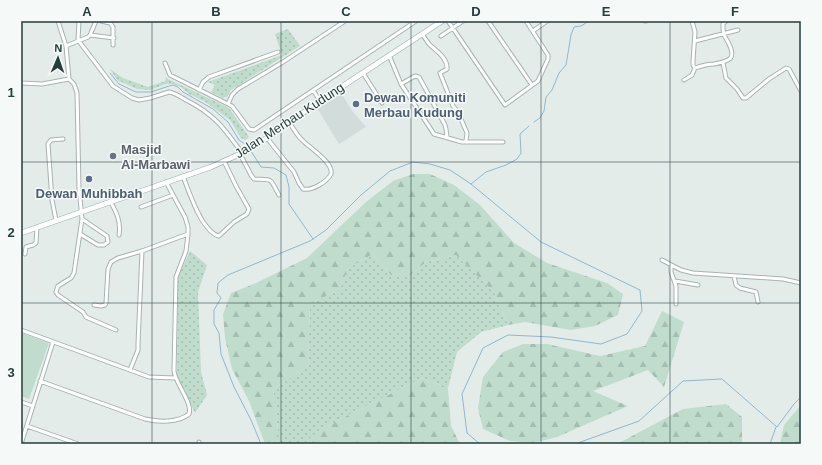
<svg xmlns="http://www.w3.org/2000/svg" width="822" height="465" font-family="Arial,sans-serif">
	<defs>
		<pattern id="green-dots" width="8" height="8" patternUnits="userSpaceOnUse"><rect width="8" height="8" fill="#bfdccd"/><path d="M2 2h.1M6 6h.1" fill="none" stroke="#a4beb1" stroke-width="1.8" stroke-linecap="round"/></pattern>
		<pattern id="forest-firs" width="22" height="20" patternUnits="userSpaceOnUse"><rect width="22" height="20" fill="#bfdccd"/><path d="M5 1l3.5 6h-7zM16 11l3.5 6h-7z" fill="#a4beb1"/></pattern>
	</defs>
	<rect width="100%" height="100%" fill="#e4ecea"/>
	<path fill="#d2dcda" d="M341,93L353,112L366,127L339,144L317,108Z"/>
	<path fill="url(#green-dots)" d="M288,29L300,46L231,90L228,96L223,98L211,92L215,85L208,82L282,55L275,34Z
		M110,69L123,78L148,87L165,81L166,78L229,108L249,137L245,140L241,138L230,120L204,101L189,94L181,87L172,84H166L150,90L137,89L117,80Z
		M190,251L207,265L198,292L201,372L207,395L195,413L177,375L178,277Z
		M373,254L391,275L411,274L426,262L456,255L494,292L508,325L481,332L457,352L448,388L422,378L321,429L304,444H274L273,442L279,440L273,389L308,366L310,304L340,289L348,268Z"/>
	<path fill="url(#forest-firs)" d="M413,174H430L454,185L480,205L514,243L547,263L607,283L623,294L618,315L595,326L571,330L525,322L508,325L494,292L456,255L426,262L411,274L391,275L373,254L348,268L340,289L310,304L308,366L273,389L279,440L265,444L249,401L232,369L225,338L223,314L231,293L254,284L307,258L366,202L393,181Z
		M662,311L684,322L664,387L648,370L593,391L628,406L557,437L533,443L510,441L483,429L478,408L483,377L503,352L523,344H547L600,356L645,346Z
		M422,378L448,388L451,426L460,444H304L321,429Z
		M726,404L742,417V444H617L683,409Z
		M801,405V444H780L784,425Z"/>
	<path fill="#bfdccd" d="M21,333L49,343L29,399L21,396Z"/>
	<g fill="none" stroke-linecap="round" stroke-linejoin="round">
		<path stroke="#91b7cd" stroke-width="1" d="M110,73L119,84L136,92H151L169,86L173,85L178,87L183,92L213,109L228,122L239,140L248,146
			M534,122L540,118L544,111L546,97L552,90L559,73L566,65L571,35L574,27L581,26L589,21
			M251,151L261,167L274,168L286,175L289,187V204L313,239
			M471,184L486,172L506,165L517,159L521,153L520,134L529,126
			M261,444L251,420L234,387L221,354L219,333L214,324V310L221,298L217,293L218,283L228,275L310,241L326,230L361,195L390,171L413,162L430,164L450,170L471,184L541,242L640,290L642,311L627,334L601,344L551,337L508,335L483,348L462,394L467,433L480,444
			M575,444L639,421L683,381L722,379L777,427L794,404L801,397
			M770,444L776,427"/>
		<defs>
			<path id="minor" d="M58,21L66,46L69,79L74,84L77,93L79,188L82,219L74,273L71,278L58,286L56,292L58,295L83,312L86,317L116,330
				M79,21L78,40L113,86L132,98L139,100L150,98L169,92C175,93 181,97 186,100C214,114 224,128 242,153
				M101,21L110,23L113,27V45
				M448,21L505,105L538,81L548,59V55L526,21
				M488,21L532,85
				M645,21H646
				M533,31L547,21
				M422,34C424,37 427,41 429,44C436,51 448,58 447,69L440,73L453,106L458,112L467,133L466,141
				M90,35L114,38
				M441,36L463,21
				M695,41L738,30
				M66,46L88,37L90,35L96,21
				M389,55L401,84L434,134L462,142H503
				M165,63L170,75L232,106L249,129L254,130L416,21
				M723,63L726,78L737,89L743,98H746L769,79L786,68L789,69L801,91
				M695,68C701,66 708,64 714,64C730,61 737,59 728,42C723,33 723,35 723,24L726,21
				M363,73L382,103
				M684,80L692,75L695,68L693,65V61L695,32L692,21
				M21,83L42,84L69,79
				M401,84L415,76L419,77L445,125L446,129L447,137
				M199,90L203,82L209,77L278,52
				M313,90L320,101
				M228,104L232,95L238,89L283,62L345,21
				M267,138L294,172L299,183L303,189C312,191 327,182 331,174C334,163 310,148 302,140C297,135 293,128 289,122
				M240,154L251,175L254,179C274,180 269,177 279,195
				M183,176C189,192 202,232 219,236L234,222L247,214L249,209L236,186L224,161
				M110,201C117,213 121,222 119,235
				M141,207L173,195
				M56,220L52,200L48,144L51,140L63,139
				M80,234L98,245H104L108,242L107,236L82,219
				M25,254L26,247L33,245L36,243L37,227
				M662,260L681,270L693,273L783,279L801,283
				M671,266V272L676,286V304
				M734,276L736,285L740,288L756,292L758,302
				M675,281L698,285
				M94,305L101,306L105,305L106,303L108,269L111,262L118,258L142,251L188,234
				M21,330L149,377L175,378
				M130,370L138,350V344L142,251
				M40,381L145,419C158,422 178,423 189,414C193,403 175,383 174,371L176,277L186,251L188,234V227L185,217L166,182
				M21,402L33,406
				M27,426L78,444
				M199,442V444
				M21,444L53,342"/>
			<path id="secondary" d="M21,233L211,167L242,153L267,138L320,101L442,21"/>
		</defs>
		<use href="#minor" stroke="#a7b4b2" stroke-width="5"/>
		<use href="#secondary" stroke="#a3b7b4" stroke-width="6"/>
		<use href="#minor" stroke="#fff" stroke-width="3"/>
		<use href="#secondary" stroke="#fff" stroke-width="4.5"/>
	</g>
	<path fill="none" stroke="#253d3b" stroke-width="1" stroke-opacity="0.55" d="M152,21V444M281,21V444M411,21V444M541,21V444M670,21V444M21,162H801M21,303H801"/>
	<g fill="#5c6f8a" stroke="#f5f9f8" stroke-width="1.5">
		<circle cx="356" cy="104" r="4"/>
		<circle cx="89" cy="179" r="4"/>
	</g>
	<circle fill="#6b7280" stroke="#f5f9f8" stroke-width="1.5" cx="113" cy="156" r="4"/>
	<g text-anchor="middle" stroke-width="3" stroke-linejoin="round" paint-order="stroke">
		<g font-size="13" font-weight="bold" fill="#4e5e75" stroke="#f5f9f8" text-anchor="start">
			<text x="364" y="102">Dewan Komuniti<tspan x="364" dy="15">Merbau Kudung</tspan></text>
			<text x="89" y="198" text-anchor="middle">Dewan Muhibbah</text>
		</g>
		<g font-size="13" fill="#253d3b" stroke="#f5f9f8">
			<text transform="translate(289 120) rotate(-33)" y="5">Jalan Merbau Kudung</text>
		</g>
		<g font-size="13" font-weight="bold" fill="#5b616d" stroke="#f5f9f8" text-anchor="start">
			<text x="121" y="154">Masjid<tspan x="121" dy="15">Al-Marbawi</tspan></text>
		</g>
	</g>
	<rect width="822" height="465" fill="none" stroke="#f5f9f8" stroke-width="44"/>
	<g transform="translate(58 58) rotate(2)" stroke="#f5f9f8" stroke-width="3" paint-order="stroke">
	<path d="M0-3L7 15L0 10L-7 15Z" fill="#253d3b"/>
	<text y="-6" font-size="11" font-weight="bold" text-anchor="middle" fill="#253d3b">N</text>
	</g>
	<rect x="22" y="22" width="778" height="421" fill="none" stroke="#253d3b" stroke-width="1.5"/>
	<g font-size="13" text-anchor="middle" font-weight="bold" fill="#253d3b">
		<text x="87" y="16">A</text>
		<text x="216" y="16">B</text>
		<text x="346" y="16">C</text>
		<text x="476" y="16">D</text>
		<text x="606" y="16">E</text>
		<text x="735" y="16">F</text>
		<text x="11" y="97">1</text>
		<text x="11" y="237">2</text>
		<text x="11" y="377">3</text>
	</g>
</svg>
